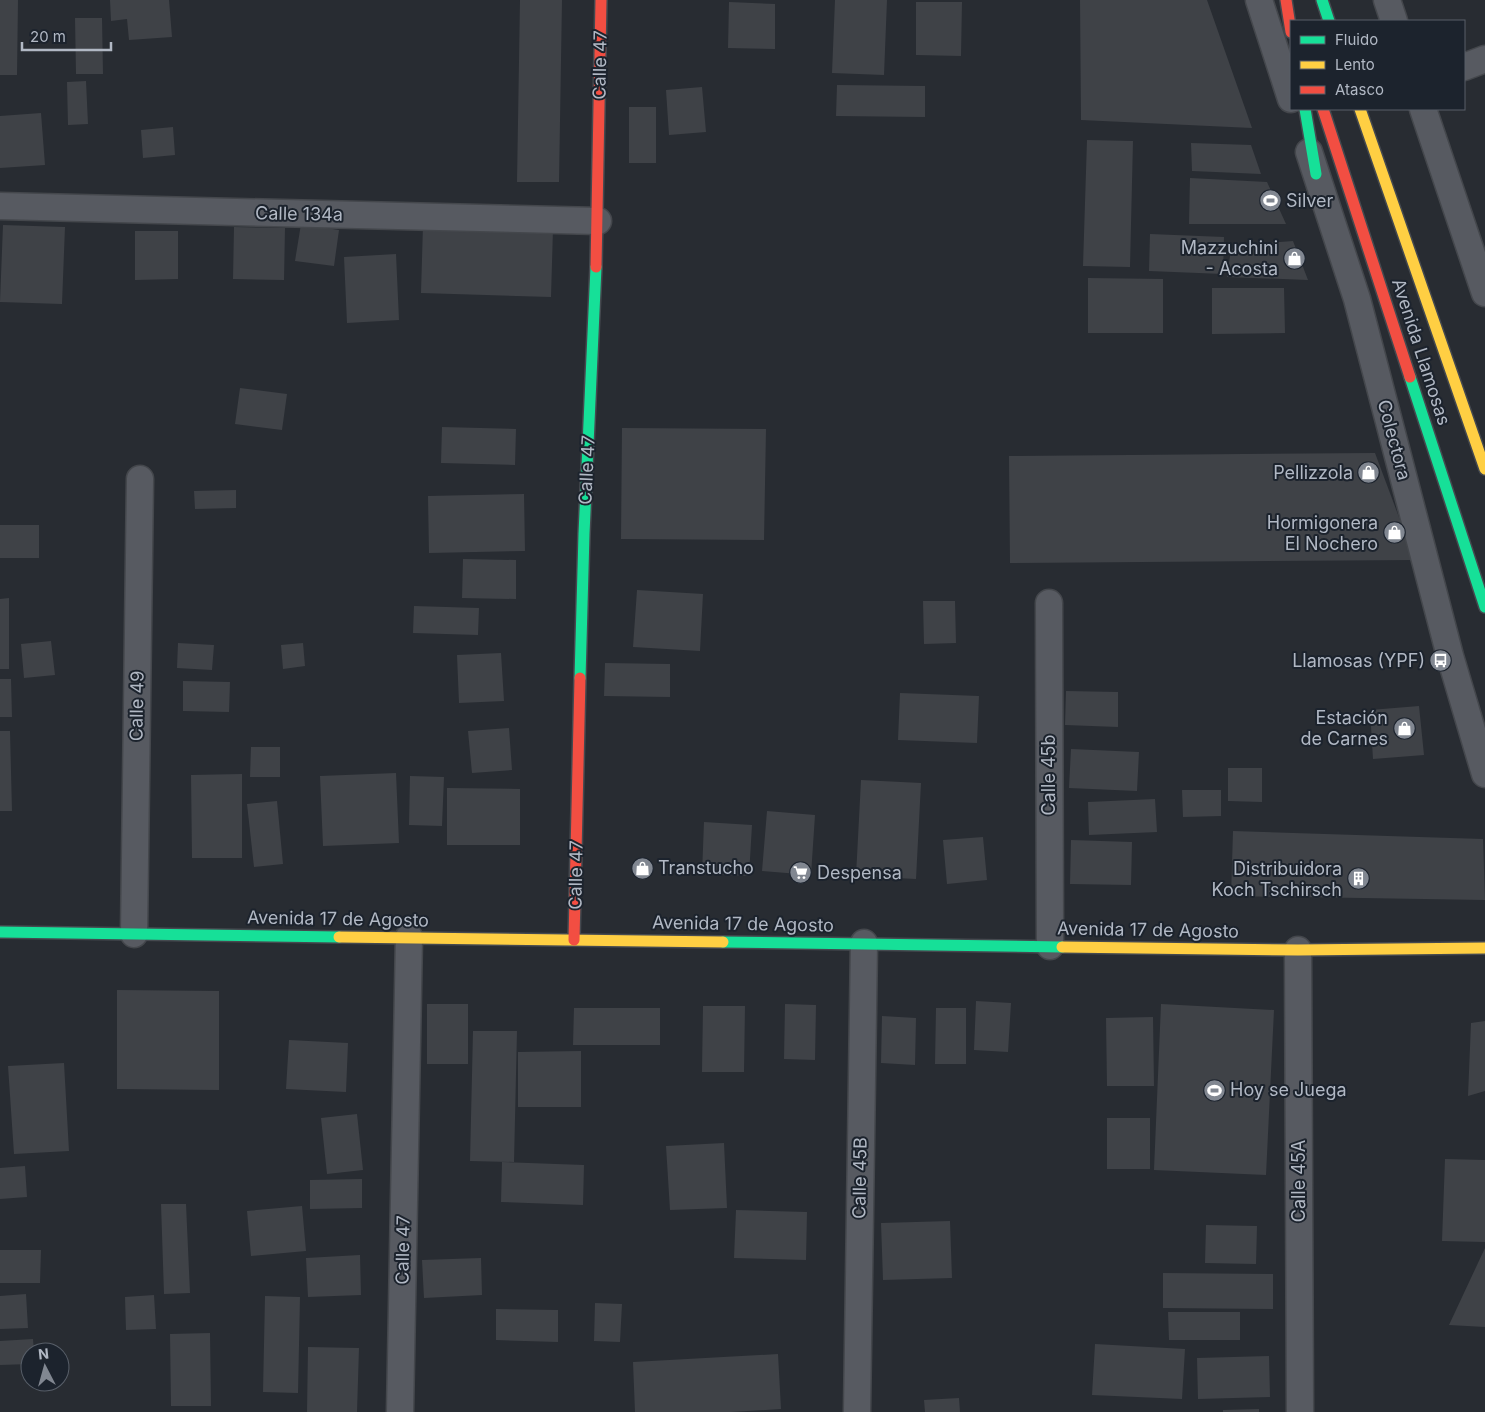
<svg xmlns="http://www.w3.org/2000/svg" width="1485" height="1412" font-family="Inter,sans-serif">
	<rect width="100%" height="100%" fill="#282c32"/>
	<path fill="#3f4247" d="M0,0H18L17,75H0Z
		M110,0H169L172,37L129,40L127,19L111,21Z
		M520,0H562L559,182H517Z
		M835,0H887L884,75L832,73Z
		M1080,0H1207L1252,128L1081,120Z
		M729,2L775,4V49L728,48Z
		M916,2H962L961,56L916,55Z
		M75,18H102L103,74H76Z
		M86,81L88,124L68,125L67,82Z
		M837,85L925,86V117L836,116Z
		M702,87L706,132L669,135L666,90Z
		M629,107H656V163H629Z
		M41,113L45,165L0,168V116Z
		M173,127L175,155L143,158L141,130Z
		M1087,140L1133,141L1130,267L1083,266Z
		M1191,143L1251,145L1261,174L1192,171Z
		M1190,178L1267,182L1286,224H1189Z
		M301,224L339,230L334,266L295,261Z
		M3,225L65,227L62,304L0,302Z
		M423,225L553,229L551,297L421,293Z
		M234,227L285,228L284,280L233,279Z
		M135,231H178V279L135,280Z
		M1150,234L1224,237L1223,274L1149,271Z
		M1293,241L1308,280L1227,277L1231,249L1252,244Z
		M396,254L399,320L347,323L344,257Z
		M1088,278L1163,279V333H1088Z
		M1212,288H1284L1285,333L1212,334Z
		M240,388L287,394L282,430L235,424Z
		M442,427L516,429L515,465L441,463Z
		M622,428L766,429L764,540L621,539Z
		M1375,453L1415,560L1010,563L1009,456Z
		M236,490V508L195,509L194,491Z
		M524,494L525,551L429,553L428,496Z
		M0,525H39V558H0Z
		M463,559L516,560V599L462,598Z
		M637,590L703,594L700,651L633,647Z
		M9,598V669H0V599Z
		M923,601H955L956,643L924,644Z
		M414,606L479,608L478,635L413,633Z
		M51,641L55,675L24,678L21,644Z
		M178,643L214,645L212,670L177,668Z
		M303,643L305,666L283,669L281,645Z
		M501,653L504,701L459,703L457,655Z
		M605,663L670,664V697L604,696Z
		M0,679H11L12,717H0Z
		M183,681L230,682L229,712L183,711Z
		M1066,691L1118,692V727L1065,725Z
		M900,693L979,696L977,743L898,740Z
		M1419,706L1424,755L1373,759L1370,710Z
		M509,728L512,770L472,773L468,731Z
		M0,731H10L12,811H0Z
		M251,747H280V777H250Z
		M1071,749L1139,752L1137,791L1069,788Z
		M1228,768H1262V802L1228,801Z
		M396,773L399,843L323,846L320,776Z
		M242,774V858H192L191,775Z
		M410,776L444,777L442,826L409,825Z
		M861,780L921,783L916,879L856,876Z
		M447,788L520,789V845H447Z
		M1182,790H1221V816L1183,817Z
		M1155,799L1157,832L1089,835L1088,802Z
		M277,801L283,864L254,867L247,804Z
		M767,811L815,815L811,875L762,871Z
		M704,822L752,825L749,876L702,874Z
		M1233,831L1483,839L1485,900L1231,896Z
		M983,837L987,880L947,884L943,840Z
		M1071,840L1132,842L1131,885L1070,884Z
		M117,990L219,991V1090L117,1089Z
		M976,1001L1011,1003L1008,1052L974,1050Z
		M427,1004H468V1064H427Z
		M785,1004L816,1005L815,1060L784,1059Z
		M1161,1004L1274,1010L1266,1175L1154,1170Z
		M703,1006H745L744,1072H702Z
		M574,1008H660V1045H573Z
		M936,1008H966V1064H935Z
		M882,1016L916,1018L915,1065L881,1063Z
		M1153,1017L1154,1086H1107L1106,1018Z
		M1485,1021V1091L1468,1096L1471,1023Z
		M473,1031H517L514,1162L470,1161Z
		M289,1040L348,1043L346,1092L286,1089Z
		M581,1051V1107H518V1052Z
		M64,1063L69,1151L14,1154L8,1066Z
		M357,1114L363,1170L327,1174L321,1118Z
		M1107,1118H1150V1169H1107Z
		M724,1143L727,1208L670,1210L666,1146Z
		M1445,1159L1485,1160V1242L1442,1241Z
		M502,1162L584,1165L583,1205L501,1202Z
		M25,1166L27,1197L0,1199V1168Z
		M362,1179V1208L310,1209V1180Z
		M161,1204H186L190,1293L164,1294Z
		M302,1206L306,1251L251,1256L247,1211Z
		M736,1210L807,1212L806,1260L734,1258Z
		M950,1221L952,1278L883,1280L881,1223Z
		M1206,1225L1257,1226L1256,1264L1205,1263Z
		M1485,1248V1327L1449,1325Z
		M0,1250H41L40,1283H0Z
		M360,1255L361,1295L308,1297L306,1258Z
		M481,1258L482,1295L424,1298L422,1260Z
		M1163,1273L1273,1274V1309L1163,1308Z
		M26,1294L28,1328L0,1329V1296Z
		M154,1295L156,1329L126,1330L125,1297Z
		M265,1296L300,1297L298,1393L263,1392Z
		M595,1303L622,1304L620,1342L594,1341Z
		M496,1309L558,1310V1342L496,1340Z
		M1168,1312H1240V1340H1169Z
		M210,1333L211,1406H171L170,1334Z
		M33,1339L34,1352H30V1364L0,1365V1341Z
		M1095,1344L1185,1349L1182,1399L1092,1395Z
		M308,1347L359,1348L357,1412H307Z
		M778,1354L781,1409L731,1412H635L633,1362Z
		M1269,1356L1270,1397L1198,1399L1197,1358Z
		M959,1398L960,1412H925L924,1400Z
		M1259,1409V1412H1223V1410Z"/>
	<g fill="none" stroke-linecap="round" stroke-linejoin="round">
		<defs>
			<path id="street" d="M1259,0L1291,99
				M1387,0L1394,21
				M1464,67L1485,59
				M1423,109L1485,293
				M1309,152L1357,299L1450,656L1485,774
				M0,206L598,221
				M1049,603L1050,946
				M134,934L140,479
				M1298,950L1300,1412
				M400,1412L409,937
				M857,1412L864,943"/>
			<path id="fast" d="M1322,0L1329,21
				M1305,109L1316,174
				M1410,377L1485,607
				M580,678L584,534L596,267
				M0,932L339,937
				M723,942L1062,947"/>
			<path id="slow" d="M1360,109L1485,469
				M339,937L723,942
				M1062,947L1298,950L1485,948"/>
			<path id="jam" d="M1286,0L1291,32
				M1323,109L1410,377
				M596,267L601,0
				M574,940L580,678"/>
		</defs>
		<use href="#street" stroke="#44474c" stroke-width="29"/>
		<use href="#fast" stroke="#45494f" stroke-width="14"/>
		<use href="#slow" stroke="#45494f" stroke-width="14"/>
		<use href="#jam" stroke="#45494f" stroke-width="14"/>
		<use href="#street" stroke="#575a61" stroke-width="26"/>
		<use href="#fast" stroke="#16e098" stroke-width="11"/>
		<use href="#slow" stroke="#ffcf43" stroke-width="11"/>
		<use href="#jam" stroke="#f24e42" stroke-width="11"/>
	</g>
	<defs>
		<symbol id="stadium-disc" viewBox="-11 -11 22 22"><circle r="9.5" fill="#818791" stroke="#1c232d"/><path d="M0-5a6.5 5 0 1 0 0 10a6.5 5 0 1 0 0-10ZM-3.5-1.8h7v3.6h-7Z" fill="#fff"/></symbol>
		<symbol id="shop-disc" viewBox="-11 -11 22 22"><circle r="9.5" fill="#818791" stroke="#1c232d"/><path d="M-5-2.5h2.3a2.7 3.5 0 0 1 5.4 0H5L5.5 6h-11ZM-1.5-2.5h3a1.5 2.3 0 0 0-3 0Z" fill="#fff"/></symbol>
		<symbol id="bus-disc" viewBox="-11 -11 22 22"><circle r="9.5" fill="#818791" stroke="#1c232d"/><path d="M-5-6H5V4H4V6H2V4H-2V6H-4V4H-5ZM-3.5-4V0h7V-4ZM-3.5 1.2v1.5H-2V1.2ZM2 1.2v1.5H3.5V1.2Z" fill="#fff"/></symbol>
		<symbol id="supermarket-disc" viewBox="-11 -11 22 22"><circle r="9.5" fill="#818791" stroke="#1c232d"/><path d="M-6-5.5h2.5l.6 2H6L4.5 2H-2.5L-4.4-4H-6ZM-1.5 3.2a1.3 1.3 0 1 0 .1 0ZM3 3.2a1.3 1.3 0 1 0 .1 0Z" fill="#fff"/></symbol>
		<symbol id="building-disc" viewBox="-11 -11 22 22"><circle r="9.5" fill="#818791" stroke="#1c232d"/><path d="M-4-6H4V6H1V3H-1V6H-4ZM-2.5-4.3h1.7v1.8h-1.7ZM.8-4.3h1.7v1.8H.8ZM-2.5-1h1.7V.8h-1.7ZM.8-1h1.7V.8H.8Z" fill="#fff"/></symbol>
	</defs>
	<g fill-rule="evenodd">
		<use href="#stadium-disc" x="1258" y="188" width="25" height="25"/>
		<use href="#shop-disc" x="1282" y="246" width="25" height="25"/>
		<use href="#shop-disc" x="1356" y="460" width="25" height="25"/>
		<use href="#shop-disc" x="1382" y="520" width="25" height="25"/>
		<use href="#bus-disc" x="1428" y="648" width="25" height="25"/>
		<use href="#shop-disc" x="1392" y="716" width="25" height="25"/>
		<use href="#shop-disc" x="630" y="856" width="25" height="25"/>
		<use href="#supermarket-disc" x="788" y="860" width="25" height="25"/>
		<use href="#building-disc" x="1346" y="866" width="25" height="25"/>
		<use href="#stadium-disc" x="1202" y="1078" width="25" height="25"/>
	</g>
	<g text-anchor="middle" stroke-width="4" stroke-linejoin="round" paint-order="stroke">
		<g font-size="18" fill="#b1b8c4" stroke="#1c232d">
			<text transform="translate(600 65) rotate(-89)" y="6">Calle 47</text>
			<text transform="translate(299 214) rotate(1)" y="6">Calle 134a</text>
			<text transform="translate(1421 352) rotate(72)" y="6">Avenida Llamosas</text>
			<text transform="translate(1394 440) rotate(75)" y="6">Colectora</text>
			<text transform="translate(587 470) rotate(-87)" y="6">Calle 47</text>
			<text transform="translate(137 706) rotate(-89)" y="6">Calle 49</text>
			<text transform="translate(1049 775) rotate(-90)" y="6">Calle 45b</text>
			<text transform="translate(576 875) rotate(-89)" y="6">Calle 47</text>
			<text transform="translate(338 919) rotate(1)" y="6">Avenida 17 de Agosto</text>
			<text transform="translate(743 924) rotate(1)" y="6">Avenida 17 de Agosto</text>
			<text transform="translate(1148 930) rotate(1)" y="6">Avenida 17 de Agosto</text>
			<text transform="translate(860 1178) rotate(-89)" y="6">Calle 45B</text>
			<text transform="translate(1299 1181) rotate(-90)" y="6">Calle 45A</text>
			<text transform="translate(403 1250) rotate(-89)" y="6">Calle 47</text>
		</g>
		<g font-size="18" fill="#b1b8c4" stroke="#1c232d" text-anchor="end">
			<text x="1286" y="207" text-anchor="start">Silver</text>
			<text x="1278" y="254">Mazzuchini<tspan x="1278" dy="21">- Acosta</tspan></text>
			<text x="1353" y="479">Pellizzola</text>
			<text x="1378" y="529">Hormigonera<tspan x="1378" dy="21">El Nochero</tspan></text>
			<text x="1425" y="667">Llamosas (YPF)</text>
			<text x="1388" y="724">Estación<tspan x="1388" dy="21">de Carnes</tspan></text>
			<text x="658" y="874" text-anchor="start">Transtucho</text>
			<text x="1342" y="875">Distribuidora<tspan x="1342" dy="21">Koch Tschirsch</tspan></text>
			<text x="817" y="879" text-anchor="start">Despensa</text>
			<text x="1230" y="1096" text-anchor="start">Hoy se Juega</text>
		</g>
	</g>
	<rect x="1290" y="20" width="175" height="90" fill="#1c232d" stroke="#585f69"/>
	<rect x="1300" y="36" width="25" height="8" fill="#16e098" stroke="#585f69"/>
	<text x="1335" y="45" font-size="15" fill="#b1b8c4">Fluido</text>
	<rect x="1300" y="61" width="25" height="8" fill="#ffcf43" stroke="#585f69"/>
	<text x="1335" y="70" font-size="15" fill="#b1b8c4">Lento</text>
	<rect x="1300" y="86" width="25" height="8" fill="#f24e42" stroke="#585f69"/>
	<text x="1335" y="95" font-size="15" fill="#b1b8c4">Atasco</text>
	<g transform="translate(45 1367) rotate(354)"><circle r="24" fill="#1c232d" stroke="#585f69"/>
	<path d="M0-4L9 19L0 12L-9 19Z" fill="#818791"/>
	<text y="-8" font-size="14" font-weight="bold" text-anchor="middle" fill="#b1b8c4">N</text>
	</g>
	<path d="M22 42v8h89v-8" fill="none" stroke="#b1b8c4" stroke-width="2.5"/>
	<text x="30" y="42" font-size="15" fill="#b1b8c4" stroke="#1c232d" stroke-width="4" paint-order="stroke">20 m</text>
</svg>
